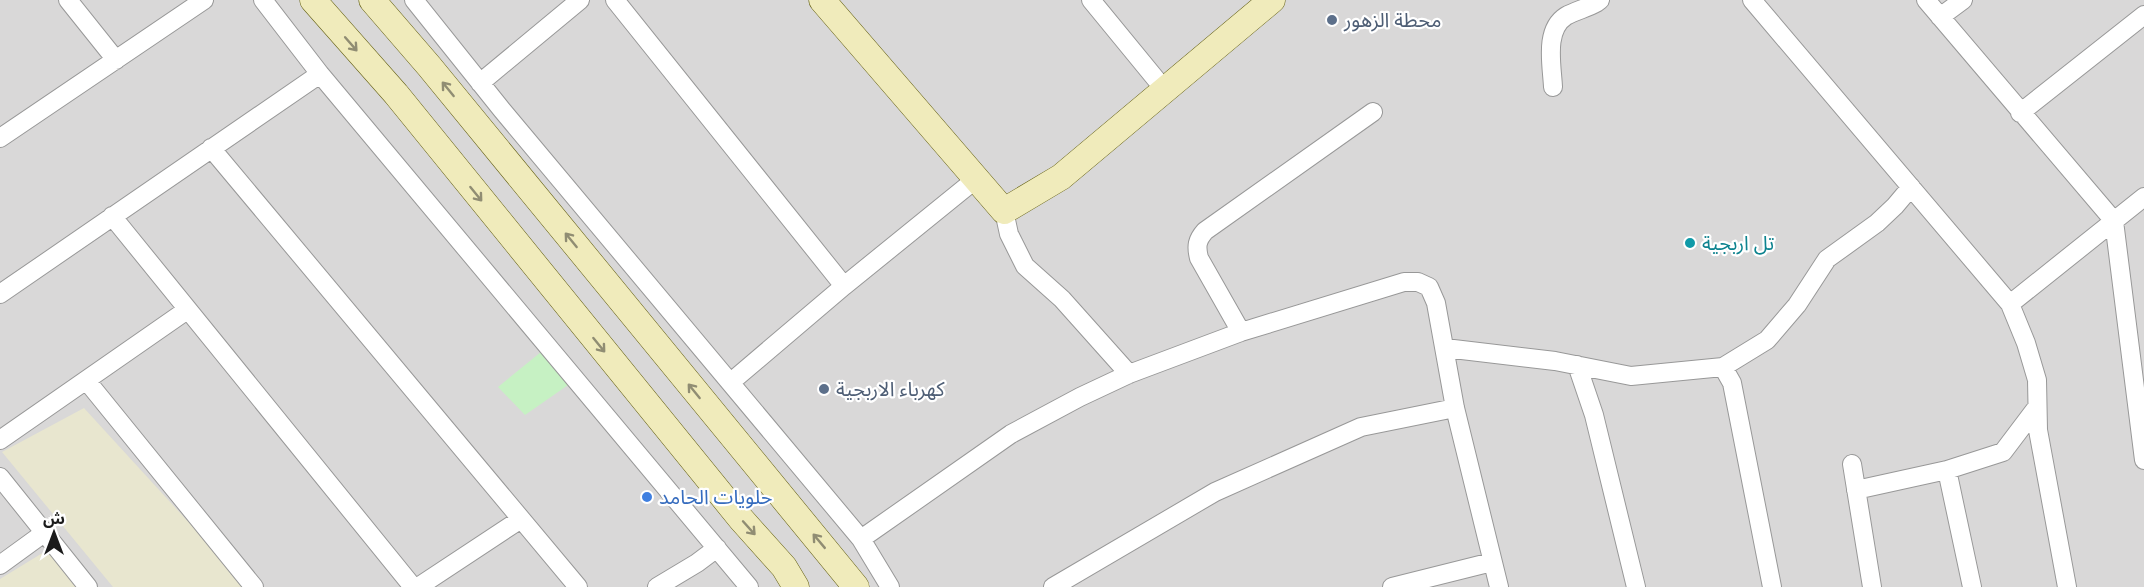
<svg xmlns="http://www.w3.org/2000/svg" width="2144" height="587" font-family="Roboto,'Noto Sans Arabic',sans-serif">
	<rect width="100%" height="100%" fill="#ebe7e2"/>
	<path fill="#d9d8d8" d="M0,0H2144V587H0Z"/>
	<path fill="#e8e6cf" d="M84,408L248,587H113L2,452Z
		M49,549L79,587H0V579Z"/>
	<path fill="#c6f1c3" d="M541,352L571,383L525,415L498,387Z"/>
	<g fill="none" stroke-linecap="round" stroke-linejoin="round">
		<defs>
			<path id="street" d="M68,0L116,60
				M263,0L320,74L749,587
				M414,0L502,110L861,539L890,587
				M615,0L844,286
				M1091,0L1164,89
				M1752,0L2010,304L2026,343L2037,380L2038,430L2067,587
				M1926,0L2114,221L2144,460
				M1940,17L1963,0
				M480,83L580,0
				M1553,87C1552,65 1544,30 1566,16C1575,11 1587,8 1596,3L1600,0
				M2020,113L2144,15
				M0,138L204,0
				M211,148L578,587
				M1004,211L1009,234L1025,266L1062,299L1129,374
				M112,216L413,587
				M0,294L320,74
				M2010,304L2144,197
				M1241,332L1199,258C1196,246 1197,240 1205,231L1373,112
				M1445,348L1555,361L1631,376L1723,367L1767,340L1797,305L1827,259L1877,223L1895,206L1911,187
				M1577,365L1594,415L1636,587
				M1723,367L1732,383L1772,587
				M86,380L254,587
				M731,382L844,286L976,179
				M0,440L187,310
				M1852,464L1872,587
				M1947,470L1972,587
				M0,477L88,587
				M1856,490L1947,470L2003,452L2037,407
				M861,539L1011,434L1080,397L1129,374L1241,332L1404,282H1418L1429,287L1436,303L1455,408L1499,587
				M0,565L44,533
				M418,587L521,519
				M657,587L697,563L717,548
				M1053,587L1215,492L1361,427L1455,408
				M1392,587L1492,562"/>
			<path id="secondary" d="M313,0L396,94L741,519L784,567L796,587
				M372,0L429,66L856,587
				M822,0L1004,211L1061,177L1272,0"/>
		</defs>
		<use href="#street" stroke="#989898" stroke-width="20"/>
		<use href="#secondary" stroke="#635f12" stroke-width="27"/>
		<use href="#street" stroke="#fff" stroke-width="18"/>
		<use href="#secondary" stroke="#f0ebbb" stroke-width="26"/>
	</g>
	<defs><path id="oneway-shaft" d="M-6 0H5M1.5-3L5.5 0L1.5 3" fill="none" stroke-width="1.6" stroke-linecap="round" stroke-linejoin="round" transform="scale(1.5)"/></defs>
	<g stroke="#908d73">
		<use href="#oneway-shaft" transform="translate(351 44) rotate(49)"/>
		<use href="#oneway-shaft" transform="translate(448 89) rotate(-129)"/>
		<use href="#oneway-shaft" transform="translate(476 194) rotate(51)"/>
		<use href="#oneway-shaft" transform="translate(571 240) rotate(-129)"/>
		<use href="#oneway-shaft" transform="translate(599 345) rotate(51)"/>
		<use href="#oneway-shaft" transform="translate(694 391) rotate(-129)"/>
		<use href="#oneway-shaft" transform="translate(749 528) rotate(48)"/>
		<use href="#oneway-shaft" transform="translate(819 541) rotate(-130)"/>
	</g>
	<g fill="#5c6f8a" stroke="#fff" stroke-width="2">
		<circle cx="1332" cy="20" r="6"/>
		<circle cx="824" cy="389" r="6"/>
	</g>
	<circle fill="#0f9aa8" stroke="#fff" stroke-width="2" cx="1690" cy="243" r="6"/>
	<circle fill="#3f7fe0" stroke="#fff" stroke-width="2" cx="647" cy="497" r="6"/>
	<g text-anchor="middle" stroke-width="4.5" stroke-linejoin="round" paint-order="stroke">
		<g font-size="20" fill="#4e5e75" stroke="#fff" text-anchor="start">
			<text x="1344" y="27">محطة الزهور</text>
			<text x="836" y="396">كهرباء الاربجية</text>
		</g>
		<g font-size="20" fill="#0d838f" stroke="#fff" text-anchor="start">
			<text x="1702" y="250">تل اربجية</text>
		</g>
		<g font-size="20" fill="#366cbe" stroke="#fff" text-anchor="start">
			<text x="659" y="504">حلويات الحامد</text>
		</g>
	</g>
	<g transform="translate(54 533)" stroke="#ffffff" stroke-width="4.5" paint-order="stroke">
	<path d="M0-4.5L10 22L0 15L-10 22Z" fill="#1b1b1b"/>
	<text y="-9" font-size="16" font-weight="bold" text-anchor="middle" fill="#1b1b1b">ش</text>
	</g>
</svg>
